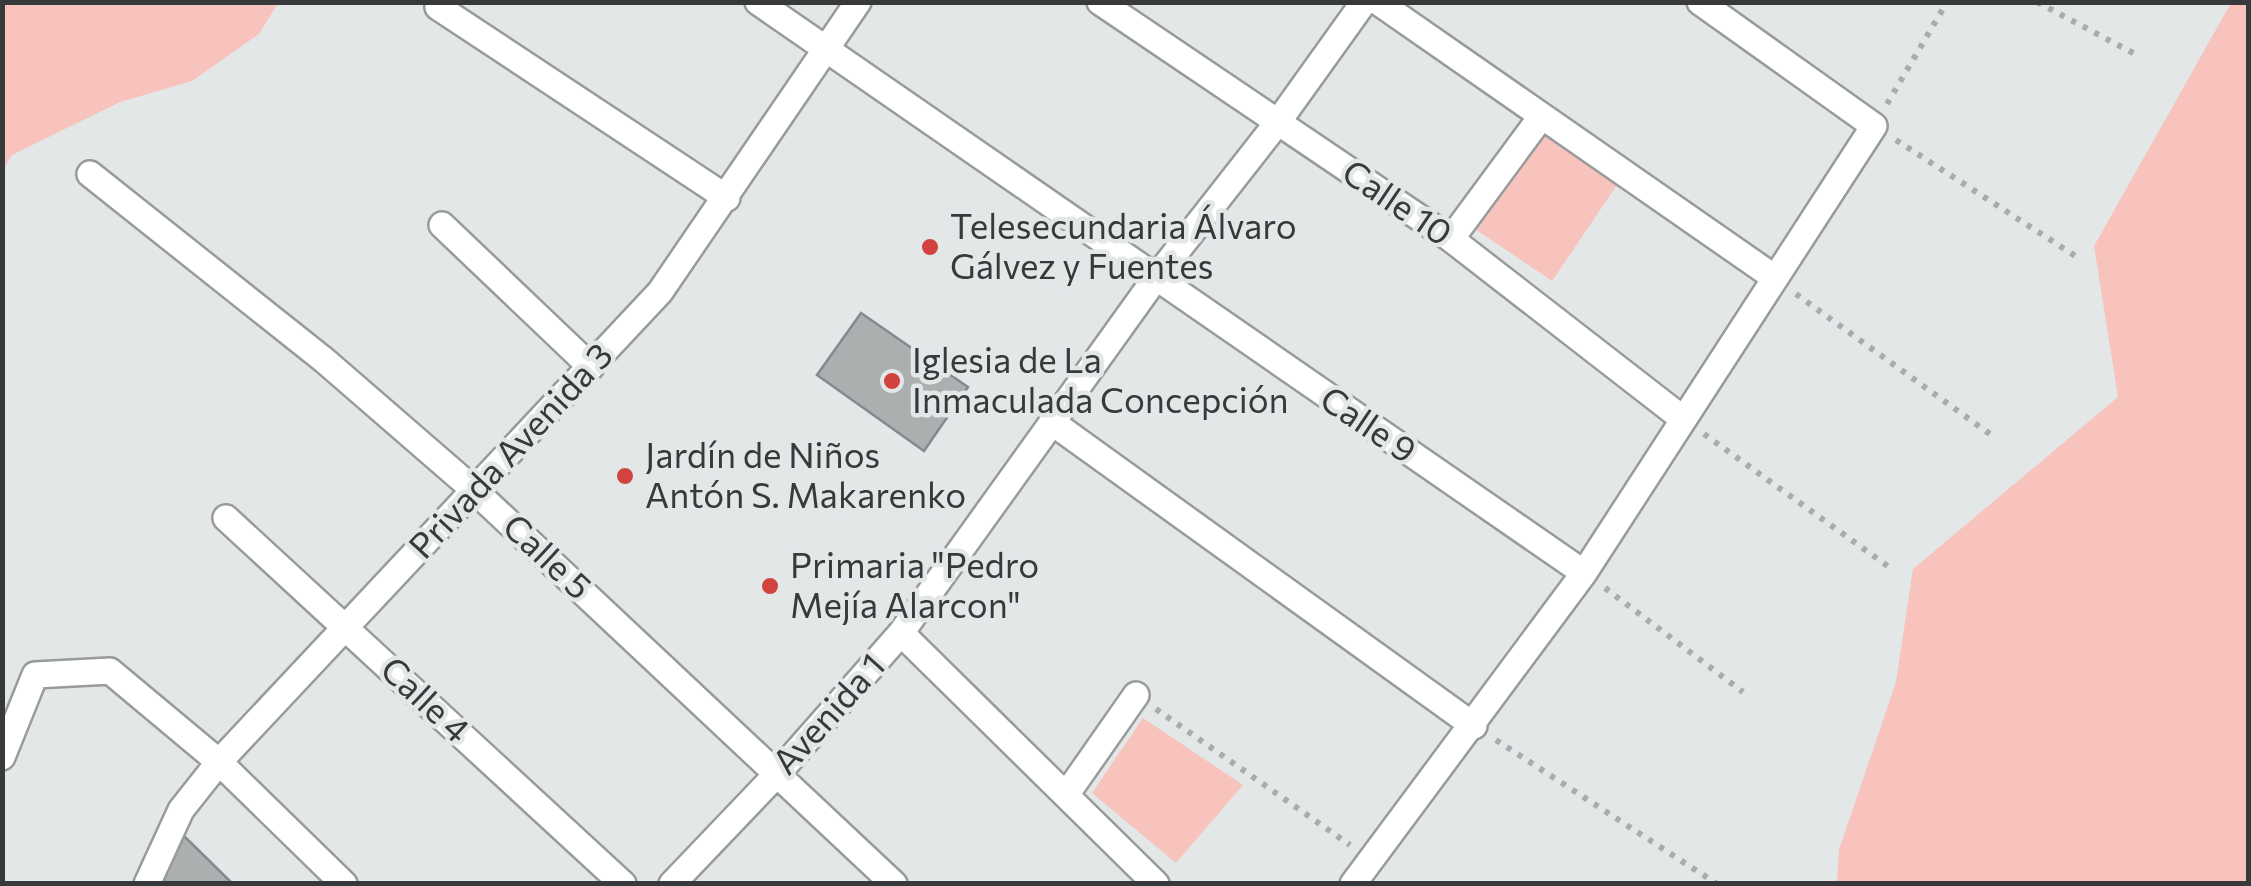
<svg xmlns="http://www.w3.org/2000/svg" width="2251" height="886" font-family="Commissioner,sans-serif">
	<rect width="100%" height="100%" fill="#e3e7e8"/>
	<!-- green -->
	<path fill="#f7c3bc" d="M3 2H278V3L259 34 192 81 120 102 12 155 3 170Z
		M2231 3H2248V883H1837L1839 850 1896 682 1913 569 2118 397 2094 246Z
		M1538 128 1619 182 1552 281 1472 227Z
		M1143 718 1243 785 1176 863 1092 793Z"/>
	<!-- building -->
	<path fill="#abafb0" stroke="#86898b" stroke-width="2.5" d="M861 313 968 387 924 451 817 375Z
		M183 835 233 884H161Z"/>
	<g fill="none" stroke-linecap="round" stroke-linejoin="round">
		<defs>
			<path id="minor" d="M758 2 1584 573
				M1100 2 1451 239 1683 419
				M1378 2 1775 278
				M438 7 727 198
				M90 174 324 360 474 490 894 884
				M442 225 591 367
				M1451 239 1541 117
				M1053 423 1474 726
				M226 518 623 884
				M901 633 1156 884
				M2 757 35 675 110 671 219 762 344 884
				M1066 795 1136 695
				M147 884 181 810 219 762 660 292 858 2
				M672 884 778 773 901 633 1155 279 1278 122 1364 2
				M1353 884 1584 573 1874 126 1700 2"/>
		</defs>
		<!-- minor casing -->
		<use href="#minor" stroke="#979b9c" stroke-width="30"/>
		<!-- path -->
		<path stroke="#a9acad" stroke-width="6" stroke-dasharray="5 8" stroke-linecap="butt" d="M2037 2 2135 54
			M1887 104 1947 2
			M1896 140 2080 259
			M1796 294 1994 437
			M1704 434 1889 567
			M1605 588 1743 692
			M1156 709 1350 845
			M1496 740 1717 884"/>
		<!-- minor -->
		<use href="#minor" stroke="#fff" stroke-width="25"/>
	</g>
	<!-- markers -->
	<g fill="#d2433f" stroke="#e3e7e8" stroke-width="4">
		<circle cx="930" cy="247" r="10"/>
		<circle cx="892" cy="381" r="10"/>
		<circle cx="625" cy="476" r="10"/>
		<circle cx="770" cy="586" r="10"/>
	</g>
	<g text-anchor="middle" stroke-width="9" stroke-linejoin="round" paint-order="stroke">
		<!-- street labels -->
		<g font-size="35" fill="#37393a" stroke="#e3e7e8">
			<text transform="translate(1397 203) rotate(34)" y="12">Calle 10</text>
			<text transform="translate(1368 425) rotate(34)" y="12">Calle 9</text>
			<text transform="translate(511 451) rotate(-47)" y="12">Privada Avenida 3</text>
			<text transform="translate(547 557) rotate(43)" y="12">Calle 5</text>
			<text transform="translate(425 700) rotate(43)" y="12">Calle 4</text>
			<text transform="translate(829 714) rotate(-48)" y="12">Avenida 1</text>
		</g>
		<!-- poi labels -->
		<g font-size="35" fill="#37393a" stroke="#e3e7e8" text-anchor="start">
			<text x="950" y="239">Telesecundaria Álvaro<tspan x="950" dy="40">Gálvez y Fuentes</tspan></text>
			<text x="912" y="373">Iglesia de La<tspan x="912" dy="40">Inmaculada Concepción</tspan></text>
			<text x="645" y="468">Jardín de Niños<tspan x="645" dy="40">Antón S. Makarenko</tspan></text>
			<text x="790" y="578">Primaria "Pedro<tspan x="790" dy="40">Mejía Alarcon"</tspan></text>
		</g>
	</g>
	<!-- border -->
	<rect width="2251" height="886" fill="none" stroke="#37393a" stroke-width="10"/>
</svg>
